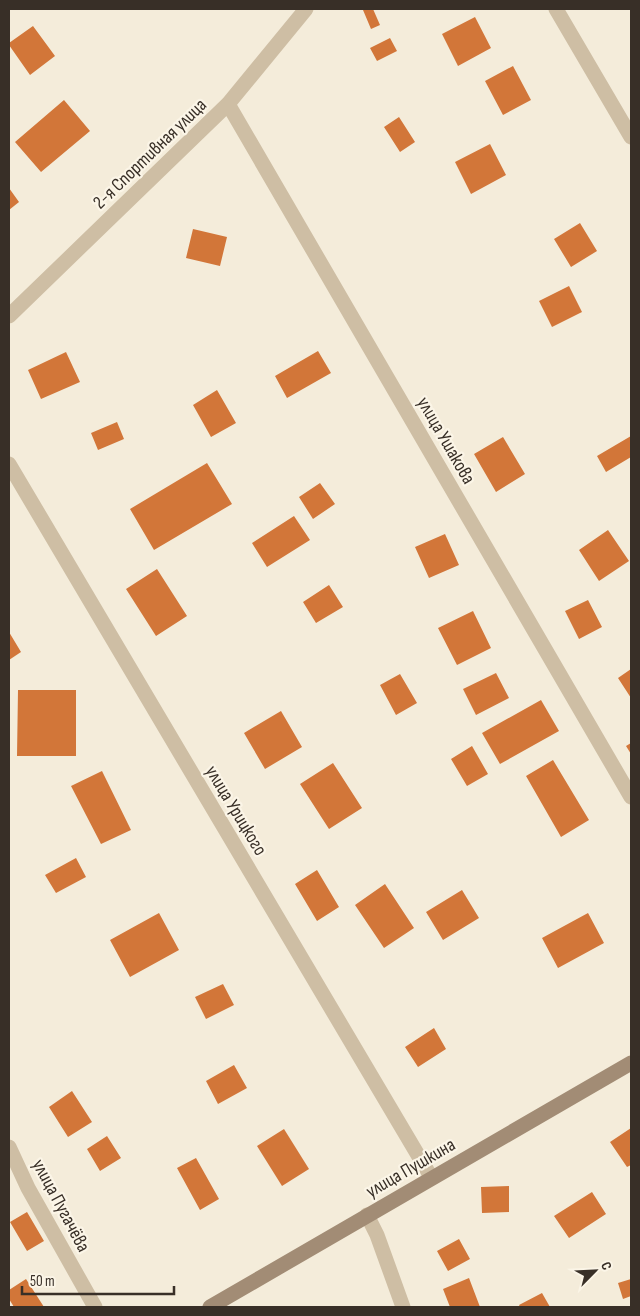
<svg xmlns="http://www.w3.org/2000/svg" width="640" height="1316" font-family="'Sofia Sans Condensed',sans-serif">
	<rect width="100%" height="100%" fill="#f4ecda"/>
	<!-- building -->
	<path fill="#d27639" d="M366 9H373L380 25 371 29 363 10Z
		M475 17 491 48 458 66 442 34Z
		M33 26 55 56 30 75 9 45V43Z
		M390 38 397 51 377 61 370 48Z
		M513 66 531 100 503 115 485 81Z
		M64 100 90 131 41 172 15 142Z
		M399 117 415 142 400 152 384 127Z
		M490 144 506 175 471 194 455 162Z
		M9 188 19 202 9 210Z
		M580 223 597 251 571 267 554 239Z
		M193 229 227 237 220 266 186 258Z
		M569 286 582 312 552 327 539 301Z
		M318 351 331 373 287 398 275 376Z
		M66 352 80 382 41 399 28 370Z
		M217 390 236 423 211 437 193 405Z
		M117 422 124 439 98 450 91 433Z
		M631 436V457L606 472 597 456Z
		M503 437 525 474 496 492 474 454Z
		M207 463 232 504 154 550 130 509Z
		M320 483 335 504 313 519 299 497Z
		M294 516 310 540 267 567 252 543Z
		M608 530 629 561 599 581 579 550Z
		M445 534 459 565 429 578 415 547Z
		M157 569 187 616 156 636 126 589Z
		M329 585 343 607 316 623 303 602Z
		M588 600 602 627 579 639 565 611Z
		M473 611 491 648 457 665 438 628Z
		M9 632 21 652 9 660Z
		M631 669V698L618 678Z
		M496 673 509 698 476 715 463 689Z
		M400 674 417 703 396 715 380 685Z
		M18 690H76V756H17Z
		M541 700 559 731 500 764 482 733Z
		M281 711 302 747 265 769 244 733Z
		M631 743V754L626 746Z
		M472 746 488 774 467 786 451 759Z
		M553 760 589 820 561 837 526 776Z
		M333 763 362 808 329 829 300 784Z
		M102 771 131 830 101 844 71 786Z
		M76 858 86 877 56 893 45 875Z
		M317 870 339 907 317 921 295 884Z
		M385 884 414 928 384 948 355 905Z
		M462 890 479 918 443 940 426 912Z
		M159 913 179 950 130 977 110 940Z
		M588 913 604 943 558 968 542 938Z
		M223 984 234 1005 206 1019 195 997Z
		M434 1028 446 1049 418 1067 405 1047Z
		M234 1065 247 1088 218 1104 206 1081Z
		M72 1091 92 1122 68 1137 49 1107Z
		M631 1128V1165L627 1167 610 1142Z
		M284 1129 309 1169 282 1186 257 1146Z
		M107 1136 121 1158 100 1171 87 1149Z
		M196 1158 219 1199 200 1210 177 1168Z
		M509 1186V1212L482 1213 481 1187Z
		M592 1192 606 1214 569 1238 554 1216Z
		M27 1212 44 1241 27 1251 10 1222Z
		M459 1239 470 1259 448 1271 437 1251Z
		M469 1278 480 1307H450L443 1289Z
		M26 1279 44 1307H14L9 1299V1290Z
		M631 1279V1296L623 1299 618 1283Z
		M542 1293 550 1307H520L519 1305Z"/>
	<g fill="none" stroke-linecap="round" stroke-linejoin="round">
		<!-- street -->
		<path stroke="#cebea4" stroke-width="15" d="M556 9 631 137
			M228 104 631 797
			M9 316 228 104 306 9
			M9 464 431 1177
			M9 1147 28 1188 95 1307
			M367 1215 377 1235 403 1307"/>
		<!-- secondary -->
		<path stroke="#a28c75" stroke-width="15" d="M210 1307 631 1063"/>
	</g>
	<g text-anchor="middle" stroke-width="4.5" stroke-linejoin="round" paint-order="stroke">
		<!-- street labels -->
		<g font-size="19" fill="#382f27" stroke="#fbf5e7">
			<text transform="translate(149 153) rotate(-44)" y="7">2-я Спортивная улица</text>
			<text transform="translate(447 440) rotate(60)" y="7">улица Ушакова</text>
			<text transform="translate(237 810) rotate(59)" y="7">улица Урицкого</text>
			<text transform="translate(410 1167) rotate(-30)" y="7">улица Пушкина</text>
			<text transform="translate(62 1205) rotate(62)" y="7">улица Пугачёва</text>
		</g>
	</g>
	<!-- border -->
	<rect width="640" height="1316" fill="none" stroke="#382f27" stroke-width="20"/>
	<!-- north arrow -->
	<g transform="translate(595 1271) rotate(66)" stroke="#fbf5e7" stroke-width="4" paint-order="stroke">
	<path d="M0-4L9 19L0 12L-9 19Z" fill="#382f27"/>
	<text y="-8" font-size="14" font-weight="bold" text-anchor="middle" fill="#382f27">С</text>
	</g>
	<!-- scale -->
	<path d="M22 1286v8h152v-8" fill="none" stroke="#382f27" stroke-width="2.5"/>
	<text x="30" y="1286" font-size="15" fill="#382f27" stroke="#fbf5e7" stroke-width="4" paint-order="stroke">50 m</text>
</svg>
